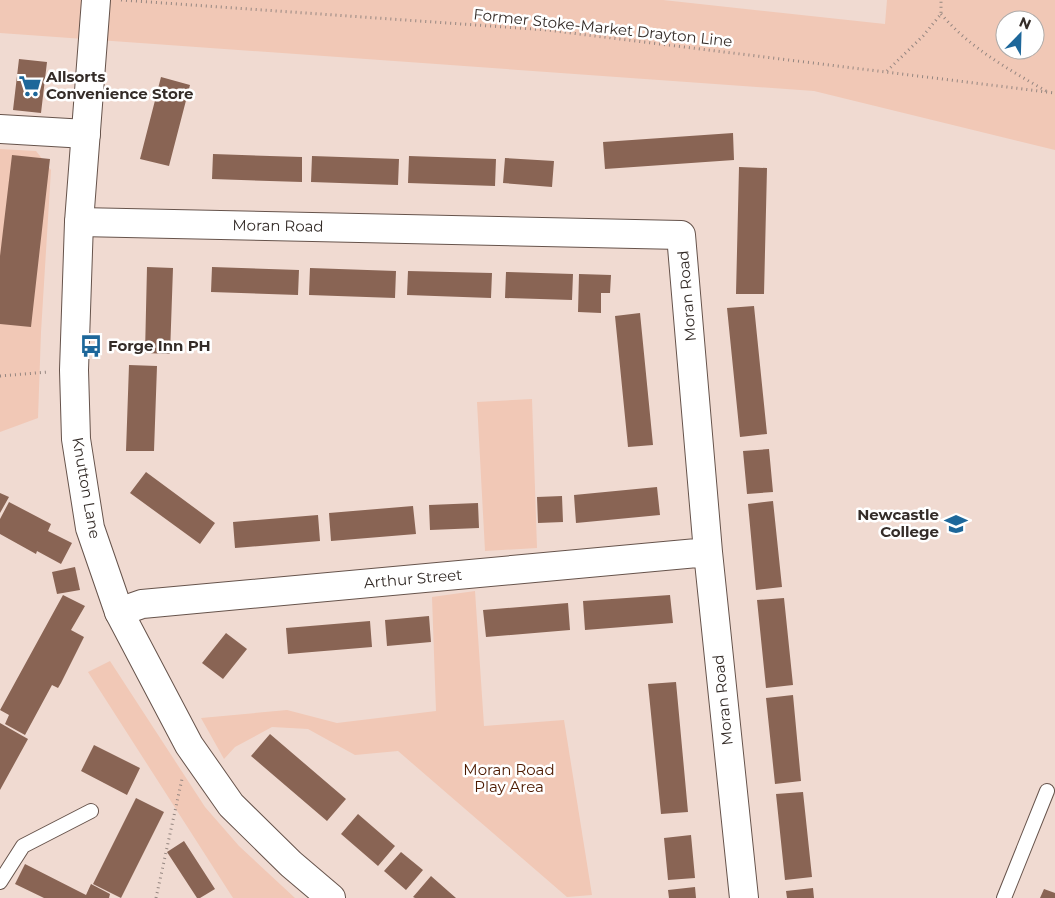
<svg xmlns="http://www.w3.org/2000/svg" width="1055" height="898" font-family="Montserrat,sans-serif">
	<rect width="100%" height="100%" fill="#f0dad1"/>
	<!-- green -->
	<path fill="#f1c8b6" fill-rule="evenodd" d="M0 0H663L885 24 887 0H1055V150L814 91 0 33ZM1005 20H1035V50H1005Z
		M0 149 36 151 51 170 41 332 38 418 0 432Z
		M532 399 537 548 485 551 477 402Z
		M475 591 484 726 564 720 592 895 567 897 398 751 355 755 308 729 272 727 235 747 224 759 201 718 287 710 337 723 436 711 432 597Z
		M110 661 205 807 239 846 295 898H233L88 672Z"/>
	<!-- building -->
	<path fill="#896454" d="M19 59 47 62 41 113 13 110Z
		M161 77 190 85 169 166 140 159Z
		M733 133 734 160 605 169 603 142Z
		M213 154 302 157V182L212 179Z
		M12 155 50 159 31 327 0 324V256Z
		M312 156 399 159 398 185 311 182Z
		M409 156 496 159 495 186 408 183Z
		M505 158 554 161 552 187 503 183Z
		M739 167 767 168 764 294H736Z
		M147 267 173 268 170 354 145 353Z
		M212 267 299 270 298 295 211 292Z
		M310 268 396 271 395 298 309 295Z
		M408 271 492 273 491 298 407 295Z
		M506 272 573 274 572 300 505 298Z
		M579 274 611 275 610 293H601V313L578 312Z
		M754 306 767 434 740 437 727 308Z
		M640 313 653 445 628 447 615 316Z
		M129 365 157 366 154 451H126Z
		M769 449 773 492 747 494 743 451Z
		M146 472 215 523 200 544 130 493Z
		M657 487 660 515 576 523 574 495Z
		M0 493 9 497 0 513Z
		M562 496 563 522 538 523 537 497Z
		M773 501 782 587 756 590 748 504Z
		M9 502 51 524 48 531 72 543 61 564 37 551 36 554 0 534V519Z
		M478 503 479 528 430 530 429 505Z
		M413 506 416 534 331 541 329 513Z
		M318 515 320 541 235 548 233 522Z
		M75 567 80 590 57 594 52 572Z
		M63 595 85 606 71 630 84 637 61 683 58 688 52 685 25 735 5 724 9 715 0 710Z
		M670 595 673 623 585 630 583 601Z
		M784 598 793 685 766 688 757 600Z
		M568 603 570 630 486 637 483 610Z
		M429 616 431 642 387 646 385 620Z
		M370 621 372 647 288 654 286 628Z
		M226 633 247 649 223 679 202 663Z
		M676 682 688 812 661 814 648 684Z
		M793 695 801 781 775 784 766 698Z
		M0 723 28 739 0 790Z
		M270 734 346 799 327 821 251 756Z
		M94 745 140 768 127 795 81 771Z
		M803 792 812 877 785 880 776 794Z
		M136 798 164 812 121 898 93 884Z
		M358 814 395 846 378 866 341 834Z
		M691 835 695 878 668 880 664 838Z
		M184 841 215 889 200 898H197L167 852Z
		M401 852 423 870 406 890 384 871Z
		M25 864 86 895 91 884 110 894 109 898H44L15 884Z
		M431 876 448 891 456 898H415L413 897Z
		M695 887 696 898H669L668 890Z
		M813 888 814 898H787L786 891Z
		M1044 889 1055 893V898H1040Z"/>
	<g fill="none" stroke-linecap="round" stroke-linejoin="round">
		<defs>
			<path id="service" d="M0 882 23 846 91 811
				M1004 898 1047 791"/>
			<path id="minor" d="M0 129 86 134
				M79 222 681 235 708 552 744 898
				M119 612 142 604 708 552"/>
			<path id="secondary" d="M96 0 79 222 74 370 76 439 90 528 119 612 189 745 231 805 291 864 331 898"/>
		</defs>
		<!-- service casing -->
		<use href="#service" stroke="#66534b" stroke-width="16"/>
		<!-- minor casing -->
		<use href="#minor" stroke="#66534b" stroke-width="30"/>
		<!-- secondary casing -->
		<use href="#secondary" stroke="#66534b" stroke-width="30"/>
		<!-- path -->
		<path stroke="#958680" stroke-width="3" stroke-dasharray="1 4" stroke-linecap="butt" d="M121 0 547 30 1055 93
			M941 14C970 48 1008 69 1046 91
			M887 71 923 36 941 14V0
			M0 376 48 372
			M156 898 182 779"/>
		<!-- service -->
		<use href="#service" stroke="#fff" stroke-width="14"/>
		<!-- minor -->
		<use href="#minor" stroke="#fff" stroke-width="28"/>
		<!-- secondary -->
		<use href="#secondary" stroke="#fff" stroke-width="28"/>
	</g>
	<!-- icons -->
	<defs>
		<symbol id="supermarket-bare" viewBox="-9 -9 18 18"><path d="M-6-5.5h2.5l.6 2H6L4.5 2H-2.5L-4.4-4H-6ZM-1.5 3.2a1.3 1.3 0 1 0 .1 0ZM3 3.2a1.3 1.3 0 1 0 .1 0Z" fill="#1d679a" stroke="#fff" stroke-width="2.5" paint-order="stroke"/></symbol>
		<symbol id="bus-bare" viewBox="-9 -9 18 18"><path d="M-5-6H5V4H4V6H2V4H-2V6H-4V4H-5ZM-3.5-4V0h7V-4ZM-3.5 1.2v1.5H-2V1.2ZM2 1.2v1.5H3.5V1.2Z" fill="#1d679a" stroke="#fff" stroke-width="2.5" paint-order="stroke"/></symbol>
		<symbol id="university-bare" viewBox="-9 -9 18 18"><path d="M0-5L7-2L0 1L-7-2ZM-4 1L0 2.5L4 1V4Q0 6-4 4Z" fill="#1d679a" stroke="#fff" stroke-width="2.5" paint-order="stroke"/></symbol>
	</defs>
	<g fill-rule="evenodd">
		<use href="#supermarket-bare" x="14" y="70" width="32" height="32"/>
		<use href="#bus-bare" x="75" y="330" width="32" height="32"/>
		<use href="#university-bare" x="940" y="508" width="32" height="32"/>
	</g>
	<g text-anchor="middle" stroke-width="5" stroke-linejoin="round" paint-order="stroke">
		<!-- street labels -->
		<g font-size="15" fill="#342c28" stroke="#fff">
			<text transform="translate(603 28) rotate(6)" y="5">Former Stoke-Market Drayton Line</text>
			<text transform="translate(278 226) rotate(1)" y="5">Moran Road</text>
			<text transform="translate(687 296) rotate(-95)" y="5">Moran Road</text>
			<text transform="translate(86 488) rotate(80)" y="5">Knutton Lane</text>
			<text transform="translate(413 579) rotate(-5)" y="5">Arthur Street</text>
			<text transform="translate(723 700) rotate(-96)" y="5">Moran Road</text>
		</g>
		<!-- poi labels -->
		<g font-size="15" font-weight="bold" fill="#342c28" stroke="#fff" text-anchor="start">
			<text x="46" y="82">Allsorts<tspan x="46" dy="17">Convenience Store</tspan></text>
			<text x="108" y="351">Forge Inn PH</text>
			<text x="939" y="520" text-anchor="end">Newcastle<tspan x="939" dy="17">College</tspan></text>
		</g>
		<!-- park labels -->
		<g font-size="15" fill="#4d1a00" stroke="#fff">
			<text x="509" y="775">Moran Road<tspan x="509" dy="17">Play Area</tspan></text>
		</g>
	</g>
	<!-- north arrow -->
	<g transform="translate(1020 35) rotate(23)"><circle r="24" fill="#ffffff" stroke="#aeaba9"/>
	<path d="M0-4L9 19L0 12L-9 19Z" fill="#1d679a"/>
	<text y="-8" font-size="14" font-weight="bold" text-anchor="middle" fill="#342c28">N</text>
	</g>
</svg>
